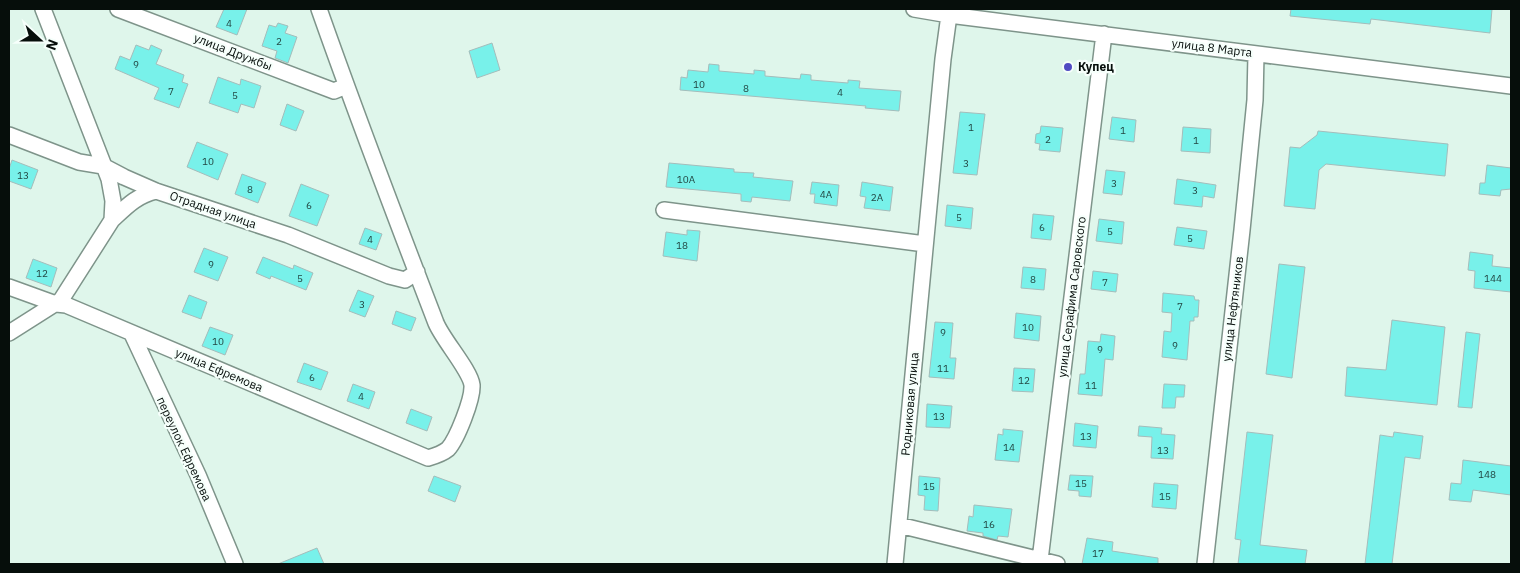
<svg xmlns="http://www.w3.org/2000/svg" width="1520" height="573" font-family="'IBM Plex Sans',sans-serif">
	<rect width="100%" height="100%" fill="#dff6eb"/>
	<!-- building -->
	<path fill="#78f1ea" stroke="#a4bdbb" d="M224 9H247L237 35 216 27Z
		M1291 9H1492L1490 33 1371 19 1370 24 1290 16Z
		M278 23 288 26 285 33 297 37 288 63 275 58 277 51 262 46 269 25 276 27Z
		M492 43 500 70 477 78 469 51Z
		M136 45 149 50 151 45 162 50 156 64 184 75 182 82 188 84 179 108 154 99 159 88 115 69 120 56 130 60Z
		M709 64 719 65V71L754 74V70L765 71V76L800 79 801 74 811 75V80L848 83V80L860 81 859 88 901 91 899 111 865 108 866 106 680 90 681 77 687 78 688 70 708 72Z
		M218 77 240 85 241 79 261 86 254 108 241 104 238 113 209 103Z
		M287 104 304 111 296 131 280 125Z
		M960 112 985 114 977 175 953 173Z
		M1112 117 1136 120 1134 142 1109 139Z
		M1041 126 1063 128 1060 152 1039 150 1040 144 1035 143 1036 134 1040 133Z
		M1183 127 1211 129 1210 153 1181 151Z
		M1318 131 1448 144 1445 176 1326 164 1319 170 1315 209 1284 206 1290 147 1300 148 1317 135Z
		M197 142 228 154 218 180 187 167Z
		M12 160 38 170 31 189 9 181V169Z
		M669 163 734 169V172L754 173 753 177 793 181 790 201 752 197 751 202 741 201V194L666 187Z
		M1487 165 1511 168V189L1501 190 1500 196 1479 194 1480 183H1485Z
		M1106 170 1125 172 1122 195 1103 193Z
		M242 174 266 183 258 203 235 194Z
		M1177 179 1216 185 1214 198 1203 196 1202 207 1174 204Z
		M812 182 839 185 837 206 814 203 815 194H810Z
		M862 182 893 187 890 211 864 208 866 197 860 196Z
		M301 184 329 195 317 226 289 216Z
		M947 205 973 208 971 229 945 226Z
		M1033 214 1054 216 1051 240 1031 238Z
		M1099 219 1124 222 1122 244 1096 241Z
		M1177 227 1207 231 1204 249 1174 245Z
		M365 228 382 234 376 250 359 244Z
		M687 230 700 231 697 261 663 256 666 232 687 235Z
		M204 248 228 257 218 281 194 272Z
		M1470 252 1493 255 1492 266 1511 268V292L1474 288 1475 271 1468 270Z
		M263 257 293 269 294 265 313 273 306 290 271 276 270 279 256 273Z
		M33 259 57 268 51 287 26 278Z
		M1279 264 1305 267 1292 378 1266 374Z
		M1023 267 1046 269 1044 290 1021 288Z
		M1093 271 1118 274 1116 292 1091 289Z
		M358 290 374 296 365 317 349 311Z
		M1163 293 1194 296 1195 300H1199L1198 317H1194V321H1190L1187 360 1162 357 1164 331 1171 332 1172 313 1162 312Z
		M189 295 207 302 201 319 182 312Z
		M396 311 416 318 411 331 392 324Z
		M1016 313 1041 316 1039 341 1014 338Z
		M1392 320 1445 327 1437 405 1345 396 1347 367 1386 370Z
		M935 322 953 323 950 358H956L954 379 929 377Z
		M210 327 233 335 225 355 202 346Z
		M1466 332 1480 334 1472 408 1458 407Z
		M1101 334 1115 336 1113 360 1105 359 1102 396 1078 394 1080 374H1085L1088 341 1100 342Z
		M304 363 328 372 321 390 297 382Z
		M1014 368 1035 369 1033 392 1012 391Z
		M353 384 375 392 369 409 347 401Z
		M1164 384 1185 385 1184 397H1176L1175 408H1162Z
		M927 404 952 406 950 428 926 427Z
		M411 409 432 417 427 431 406 423Z
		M1075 423 1098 426 1096 448 1073 446Z
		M1139 426 1162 428 1161 434 1175 435 1173 459 1151 458 1152 437 1138 436Z
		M1003 429 1023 431 1019 462 995 460 998 434 1003 435Z
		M1247 432 1273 435 1260 545 1307 550 1305 564H1238L1241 540 1235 539Z
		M1394 432 1423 436 1420 459 1405 457 1392 564H1365L1380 435 1393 437Z
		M1463 460 1511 466V495L1473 490 1471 502 1449 500 1451 483 1461 484Z
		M1070 475 1093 476 1091 497 1079 496V491L1068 490Z
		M434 476 461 486 455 502 428 491Z
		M919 476 940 478 938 511 924 510 925 496 918 495Z
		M1154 483 1178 485 1176 509 1152 507Z
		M974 505 1012 509 1008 537 998 536 997 540 983 536V533L967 531 969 516 973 517Z
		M1087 538 1113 542 1112 551 1158 558V564H1082Z
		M317 548 324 564H278Z"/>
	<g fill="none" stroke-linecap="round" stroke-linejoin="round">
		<defs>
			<path id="minor" d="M118 9 334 91 346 86
				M914 9 949 15 1511 86
				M9 135 79 162 103 166 124 177 156 191 288 235 389 276 405 280 417 272
				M664 210 925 244
				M112 220C127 206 136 196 156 191
				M9 287 56 304 66 305 428 458C435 456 442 454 448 449 457 439 473 399 472 385 470 370 443 340 436 323 396 219 356 114 319 9
				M9 333 61 300 112 220 113 201 109 179 43 9
				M132 334 198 475 235 564
				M899 525 1057 564
				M1040 560 1104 34
				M895 564 943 59 949 15
				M1205 564 1242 230 1255 100 1256 54"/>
		</defs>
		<!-- minor casing -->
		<use href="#minor" stroke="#7e948a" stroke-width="18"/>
		<!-- minor -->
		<use href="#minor" stroke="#fff" stroke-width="15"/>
	</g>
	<!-- markers -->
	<circle fill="#504bc2" stroke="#f6fffb" stroke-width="2" cx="1068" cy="67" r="5"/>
	<g text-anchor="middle" stroke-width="4.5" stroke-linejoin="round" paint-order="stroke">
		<!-- number labels -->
		<g font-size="10" fill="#224743">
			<text x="229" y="27">4</text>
			<text x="279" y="45">2</text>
			<text x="136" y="68">9</text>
			<text x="699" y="88">10</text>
			<text x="746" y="92">8</text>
			<text x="171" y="95">7</text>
			<text x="840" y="96">4</text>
			<text x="235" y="99">5</text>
			<text x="971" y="131">1</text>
			<text x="1123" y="134">1</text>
			<text x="1048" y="143">2</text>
			<text x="1196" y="144">1</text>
			<text x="208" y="165">10</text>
			<text x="966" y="167">3</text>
			<text x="23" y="179">13</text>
			<text x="686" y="183">10А</text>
			<text x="1114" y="187">3</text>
			<text x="250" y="193">8</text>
			<text x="1195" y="194">3</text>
			<text x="826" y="198">4А</text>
			<text x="877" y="201">2А</text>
			<text x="309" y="209">6</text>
			<text x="959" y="221">5</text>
			<text x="1042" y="231">6</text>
			<text x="1110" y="235">5</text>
			<text x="1190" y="242">5</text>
			<text x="370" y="243">4</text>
			<text x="682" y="249">18</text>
			<text x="211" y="268">9</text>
			<text x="42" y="277">12</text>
			<text x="300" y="282">5</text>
			<text x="1493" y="282">144</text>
			<text x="1033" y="283">8</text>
			<text x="1105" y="286">7</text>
			<text x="362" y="308">3</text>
			<text x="1180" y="310">7</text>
			<text x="1028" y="331">10</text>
			<text x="943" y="336">9</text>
			<text x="218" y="345">10</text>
			<text x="1175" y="349">9</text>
			<text x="1100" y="353">9</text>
			<text x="943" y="372">11</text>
			<text x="312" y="381">6</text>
			<text x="1024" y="384">12</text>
			<text x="1091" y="389">11</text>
			<text x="361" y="400">4</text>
			<text x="939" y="420">13</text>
			<text x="1086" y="440">13</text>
			<text x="1009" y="451">14</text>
			<text x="1163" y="454">13</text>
			<text x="1487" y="478">148</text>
			<text x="1081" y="487">15</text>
			<text x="929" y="490">15</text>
			<text x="1165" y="500">15</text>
			<text x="989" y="528">16</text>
			<text x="1098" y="557">17</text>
		</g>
		<!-- street labels -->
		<g font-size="12" fill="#060e0b" stroke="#f6fffb">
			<text transform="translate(1212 48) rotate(7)" y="4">улица 8 Марта</text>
			<text transform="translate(233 52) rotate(21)" y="4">улица Дружбы</text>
			<text transform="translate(213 210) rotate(19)" y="4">Отрадная улица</text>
			<text transform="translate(1072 297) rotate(-83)" y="4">улица Серафима Саровского</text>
			<text transform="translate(1233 309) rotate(-83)" y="4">улица Нефтяников</text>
			<text transform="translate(219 370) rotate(23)" y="4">улица Ефремова</text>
			<text transform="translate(910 404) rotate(-85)" y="4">Родниковая улица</text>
			<text transform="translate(184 449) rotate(65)" y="4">переулок Ефремова</text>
		</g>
		<!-- poi labels -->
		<g font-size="12" font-weight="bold" fill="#060e0b" stroke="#f6fffb" text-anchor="start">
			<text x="1078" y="71">Купец</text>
		</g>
	</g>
	<!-- border -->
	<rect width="1520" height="573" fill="none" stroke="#060e0b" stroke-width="20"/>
	<!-- north arrow -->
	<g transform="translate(40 40) rotate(111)" stroke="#f6fffb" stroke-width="4" paint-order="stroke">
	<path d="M0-4L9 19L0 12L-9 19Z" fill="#060e0b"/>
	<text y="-8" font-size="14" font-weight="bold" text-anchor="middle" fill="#060e0b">N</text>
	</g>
</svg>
